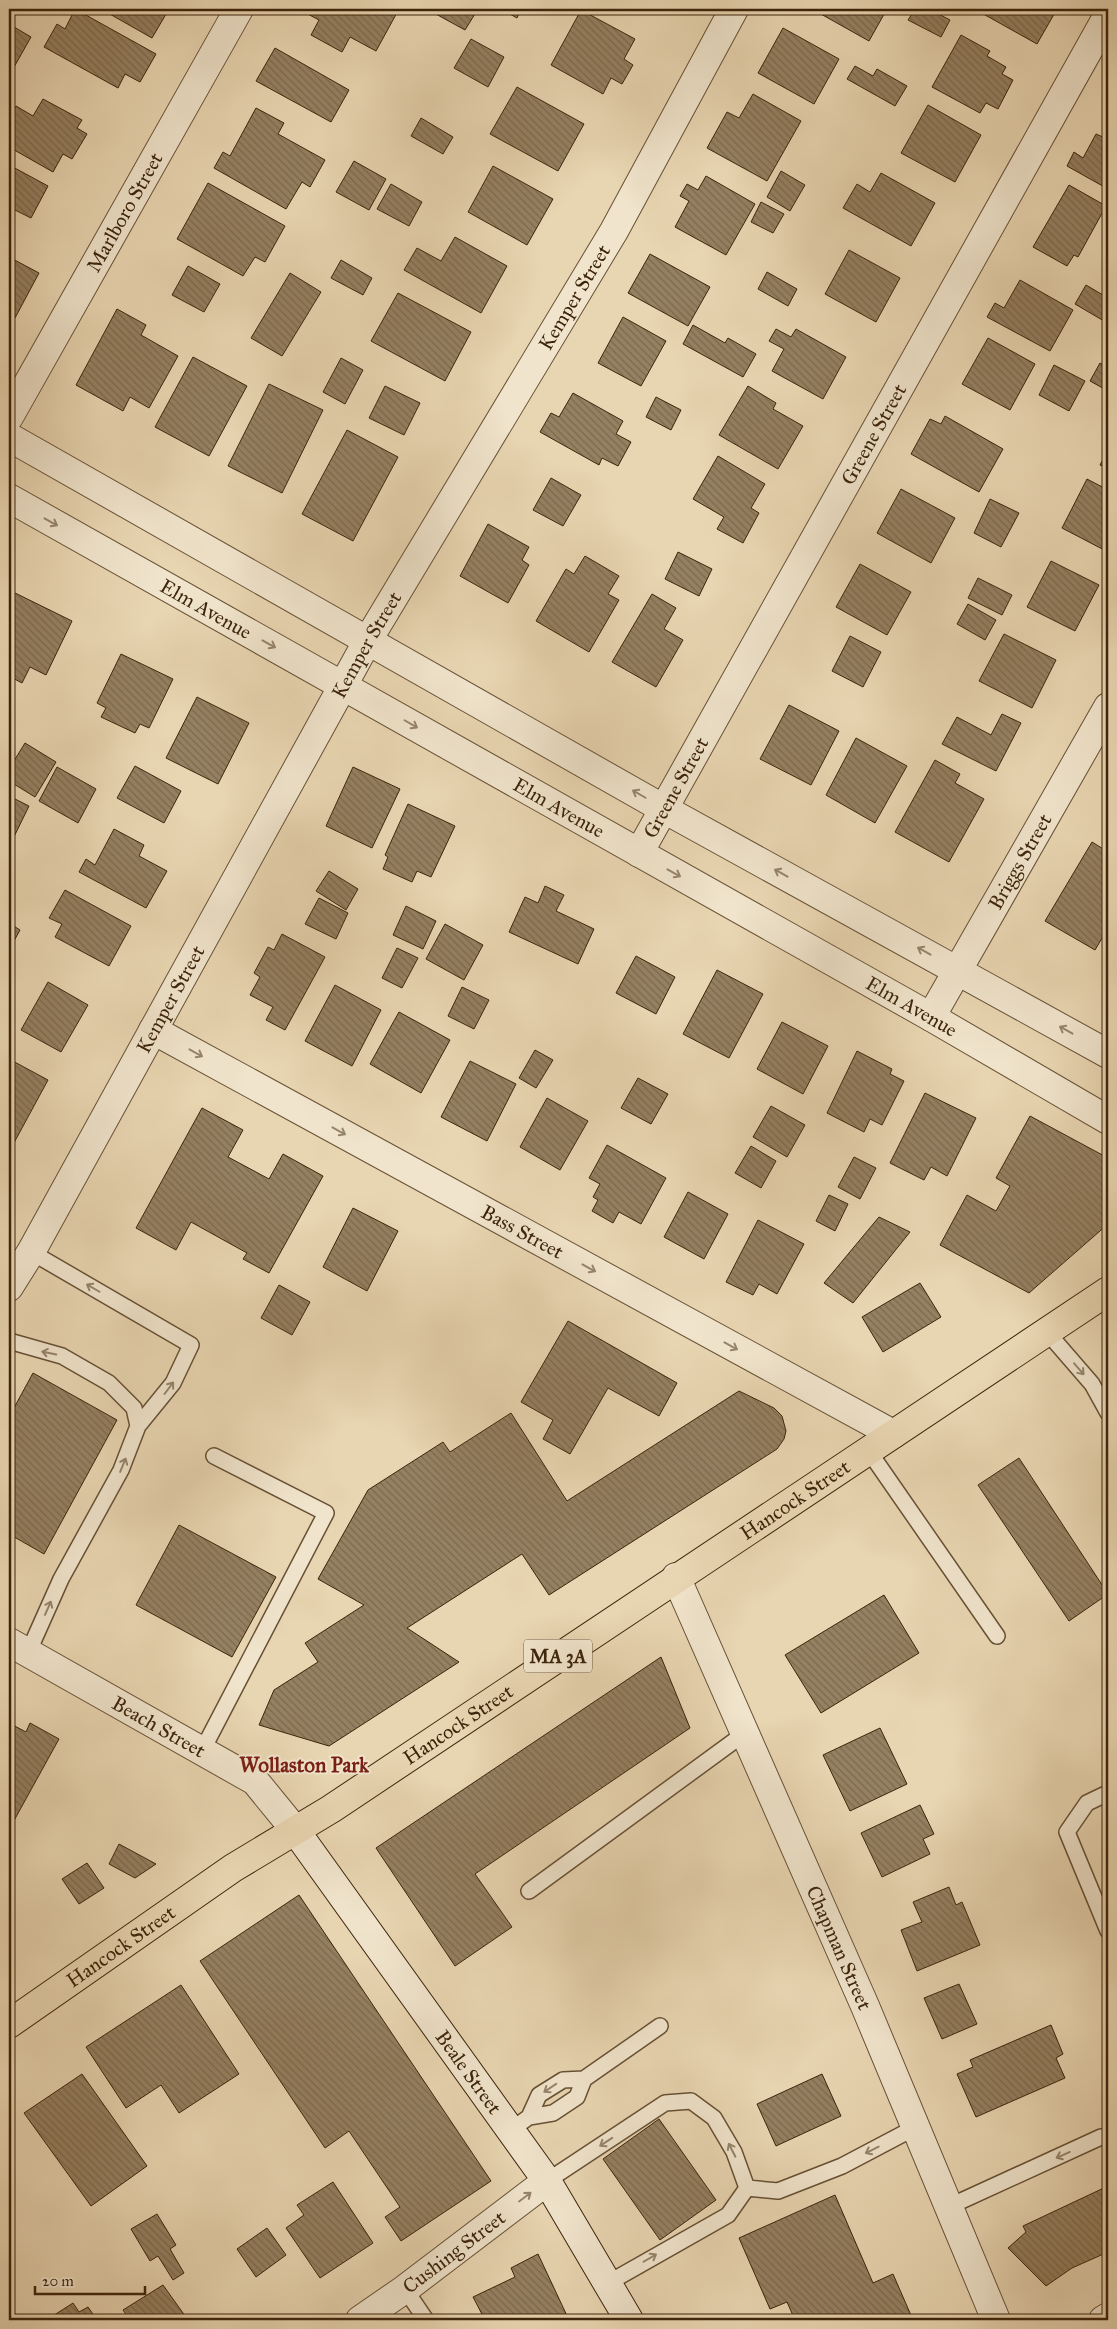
<svg xmlns="http://www.w3.org/2000/svg" width="1117" height="2329" font-family="'IM FELL Great Primer',serif">
	<defs>
		<pattern id="building-back-hatch" width="6" height="6" patternUnits="userSpaceOnUse" patternTransform="scale(1.25)"><rect width="6" height="6" fill="#958061"/><path d="M-1 5l2 2M0 0l6 6M5-1l2 2" fill="none" stroke="#7b694e"/></pattern>
	</defs>
	<rect width="100%" height="100%" fill="#e8d5b1"/>
	<filter id="stains"><feTurbulence type="fractalNoise" baseFrequency=".004" numOctaves="4"/><feColorMatrix values="0 0 0 0 .2 0 0 0 0 .09 0 0 0 0 .02 0 0 0 .5 -.17"/></filter>
	<radialGradient id="worn" r=".72"><stop offset=".6" stop-color="#630" stop-opacity="0"/><stop offset="1" stop-color="#630" stop-opacity=".3"/></radialGradient>
	<!-- building -->
	<path fill="url(#building-back-hatch)" stroke="#3c240b" d="M75 9 156 54 140 82 125 74 118 88 44 47 57 24 65 29Z
		M101 9H169L152 38Z
		M303 9H399L376 51 350 37 342 52 311 35 319 20 302 11Z
		M436 9H478L465 30 434 13Z
		M501 9H521L517 18Z
		M812 9H887L869 41Z
		M915 9H929L950 20 941 37 908 20Z
		M979 9H1057L1037 44 978 11Z
		M581 10 635 39 624 59 633 65 622 84 611 78 603 94 551 65Z
		M9 24 31 37 9 76Z
		M783 28 839 59 814 104 758 73Z
		M961 35 990 51 987 56 1006 67 1002 74 1013 80 998 109 986 103 980 113 932 87Z
		M471 39 504 57 488 87 454 68Z
		M275 48 349 90 331 122 256 81Z
		M855 66 873 76 877 69 907 86 895 106 847 79Z
		M517 87 584 124 558 171 490 134Z
		M753 94 801 121 767 181 707 148 727 112 739 118Z
		M43 99 82 120 77 128 87 134 72 159 63 154 53 172 9 147V119L16 106 33 116Z
		M928 105 981 135 955 182 901 153Z
		M256 108 284 123 278 134 325 160 310 187 302 182 286 209 214 168 223 152 230 156Z
		M421 118 453 137 443 154 411 136Z
		M1108 132V189L1067 166 1074 152 1083 158 1096 134 1105 138Z
		M354 161 386 179 369 210 336 192Z
		M11 166 48 186 31 218 9 207Z
		M493 166 553 199 527 245 468 212Z
		M781 171 805 185 790 211 767 197Z
		M881 173 935 203 911 246 843 208 857 184 870 192Z
		M706 176 755 204 726 255 675 227 689 201 680 196 687 184 698 190Z
		M208 183 285 226 265 262 255 257 243 276 177 239Z
		M391 184 422 202 409 226 377 209Z
		M1069 185 1106 206 1078 257 1074 255 1067 266 1033 247Z
		M761 202 784 214 773 233 751 222Z
		M455 237 507 266 481 313 404 270 417 248 441 261Z
		M849 250 900 278 876 322 825 294Z
		M650 254 710 287 688 326 628 293Z
		M9 257 39 273 15 318 9 315Z
		M341 260 372 278 363 295 331 278Z
		M188 266 220 284 204 312 172 295Z
		M767 272 797 289 788 306 758 289Z
		M290 273 321 292 282 356 251 338Z
		M1020 280 1073 310 1050 351 987 317 995 303 1004 308Z
		M1086 285 1108 298V314L1104 321 1075 304Z
		M398 293 471 332 445 381 371 341Z
		M117 309 146 325 141 335 178 356 149 408 130 397 123 411 76 385Z
		M623 317 666 341 641 386 598 363Z
		M693 325 725 343 728 338 756 354 743 377 683 344Z
		M776 329 791 337 796 329 846 357 823 399 772 371 784 349 769 341Z
		M988 338 1035 364 1010 410 962 384Z
		M193 357 247 386 209 456 155 427Z
		M341 358 363 370 345 404 323 392Z
		M1100 363 1108 368V391L1090 381Z
		M1054 365 1085 381 1069 411 1039 395Z
		M269 384 323 410 282 493 228 466Z
		M385 386 420 403 404 435 369 418Z
		M748 386 776 403 773 409 803 426 778 469 719 435Z
		M573 393 623 421 616 434 631 442 618 466 602 458 599 465 540 432 551 413 559 417Z
		M656 397 681 410 671 430 646 417Z
		M945 416 1003 449 979 492 911 454 930 419 941 424Z
		M347 430 398 457 353 541 302 514Z
		M1108 450V469L1100 465Z
		M718 456 765 484 751 508 759 513 743 543 717 529 724 517 693 499Z
		M551 478 581 495 563 526 533 510Z
		M1087 479 1108 490V552L1062 528Z
		M901 489 955 518 931 563 877 533Z
		M990 499 1019 513 1001 547 974 533Z
		M488 524 529 547 522 560 529 565 508 603 460 576Z
		M678 552 712 569 699 596 665 579Z
		M585 556 619 576 608 594 619 600 589 652 536 621 566 569 574 574Z
		M1051 561 1099 585 1075 631 1027 607Z
		M860 564 911 592 887 635 836 607Z
		M978 578 1012 595 1002 615 968 598Z
		M9 590 72 621 46 675 30 667 22 683 9 676Z
		M652 594 676 608 664 629 683 640 656 687 612 662Z
		M968 604 996 620 985 640 957 624Z
		M1004 634 1056 660 1032 708 979 681Z
		M850 636 881 652 863 687 832 671Z
		M121 654 173 679 149 728 140 724 135 733 101 717 106 708 97 703Z
		M197 697 249 723 218 784 166 758Z
		M789 705 839 731 811 785 760 759Z
		M1002 714 1021 723 996 771 942 744 957 717 991 735Z
		M856 738 907 766 875 823 826 795Z
		M25 743 56 762 35 797 9 781V769Z
		M935 760 960 774 955 783 984 799 949 862 895 832Z
		M135 766 181 791 164 823 117 798Z
		M57 767 96 789 78 823 39 801Z
		M353 767 400 789 372 848 326 826Z
		M9 796 29 806 9 847Z
		M408 804 455 826 431 877 417 871 412 882 383 869 388 857 385 855Z
		M114 829 144 845 139 856 167 871 146 908 79 872 86 859 95 865Z
		M1092 842 1108 852V928L1095 950 1045 921Z
		M329 871 358 889 346 910 316 891Z
		M545 886 564 895 556 911 594 929 578 964 509 932 525 897 538 903Z
		M65 890 131 926 109 966 55 937 62 924 49 918Z
		M319 898 348 913 336 939 305 924Z
		M406 906 436 921 423 949 393 935Z
		M9 923 20 930 9 950Z
		M445 924 483 945 464 980 426 959Z
		M282 934 325 957 285 1030 266 1020 273 1007 250 995 260 977 254 973 268 947 274 950Z
		M397 948 418 958 402 988 382 978Z
		M636 956 675 977 656 1014 616 993Z
		M717 970 763 994 729 1058 683 1034Z
		M48 982 88 1005 61 1052 21 1030Z
		M335 985 381 1010 352 1066 305 1041Z
		M462 987 489 1000 474 1029 448 1016Z
		M399 1012 450 1040 421 1093 370 1064Z
		M782 1022 828 1046 803 1094 757 1069Z
		M535 1050 553 1060 536 1088 519 1078Z
		M857 1051 892 1069 890 1074 904 1081 882 1125 870 1119 864 1132 827 1113Z
		M9 1059 48 1080 9 1152Z
		M470 1061 516 1084 487 1141 441 1117Z
		M638 1078 668 1094 651 1124 621 1108Z
		M925 1093 976 1118 947 1176 931 1167 924 1180 890 1163Z
		M547 1098 588 1121 560 1170 520 1147Z
		M771 1106 805 1125 787 1157 753 1137Z
		M202 1108 243 1130 228 1157 269 1179 283 1154 323 1176 269 1273 243 1259 247 1253 191 1222 176 1250 136 1228Z
		M1030 1116 1108 1158V1224L1029 1293 940 1245 967 1195 996 1211 1010 1186 996 1178Z
		M607 1145 666 1178 641 1224 619 1212 613 1223 592 1211 598 1200 593 1197 600 1184 589 1178Z
		M751 1146 776 1161 761 1188 735 1173Z
		M854 1157 876 1168 860 1199 838 1187Z
		M688 1192 728 1214 704 1259 664 1237Z
		M829 1195 848 1204 835 1231 816 1221Z
		M353 1208 398 1231 367 1291 323 1267Z
		M879 1217 910 1232 853 1303 824 1283Z
		M758 1220 804 1244 777 1294 759 1284 753 1295 726 1282Z
		M920 1283 941 1317 883 1352 862 1317Z
		M279 1285 310 1302 292 1335 261 1318Z
		M568 1321 677 1383 659 1416 608 1388 570 1454 543 1439 553 1420 521 1402Z
		M33 1373 117 1420 44 1554 9 1534V1417Z
		M739 1391 774 1408 782 1416 786 1431 784 1439 777 1449 549 1595 522 1554 407 1628 459 1662 329 1746 259 1725 274 1690 318 1662 305 1643 364 1605 318 1579 368 1490 443 1442 450 1452 511 1413 567 1501Z
		M1019 1458 1108 1594 1069 1621 978 1485Z
		M179 1525 276 1577 232 1657 136 1605Z
		M884 1595 919 1653 821 1713 785 1655Z
		M661 1657 690 1728 475 1874 512 1927 455 1966 376 1848Z
		M9 1723 26 1732 30 1723 59 1739 11 1826 9 1825Z
		M880 1728 907 1784 850 1811 823 1755Z
		M920 1805 934 1834 923 1839 930 1854 882 1877 861 1833Z
		M119 1844 156 1864 135 1878 109 1864Z
		M87 1863 104 1888 79 1904 62 1879Z
		M949 1887 956 1905 962 1902 980 1945 917 1971 901 1930 922 1922 913 1902Z
		M299 1895 491 2181 401 2241 385 2217 400 2207 349 2131 325 2148 200 1961Z
		M959 1984 977 2024 942 2039 924 1998Z
		M181 1985 239 2074 179 2113 161 2085 126 2108 86 2047Z
		M1051 2025 1063 2054 1056 2058 1065 2078 976 2117 957 2074 973 2067 970 2060Z
		M82 2074 147 2166 91 2206 24 2113Z
		M822 2074 841 2116 776 2146 757 2104Z
		M659 2119 716 2200 660 2240 603 2159Z
		M333 2182 373 2243 320 2278 286 2228 304 2215 297 2205Z
		M1108 2186V2252L1072 2268 1046 2286 1008 2248 1026 2232 1023 2226Z
		M835 2195 873 2283 893 2274 913 2320H795L787 2302 770 2309 739 2238Z
		M157 2214 176 2245 170 2249 184 2273 173 2280 158 2256 150 2261 131 2229Z
		M267 2228 286 2255 256 2277 237 2249Z
		M538 2254 569 2320H485L473 2297 515 2277 511 2268Z
		M163 2285 188 2320H130L123 2310Z
		M73 2303 79 2312 88 2307 97 2320H49L48 2319Z
		M9 2305 19 2320H9Z"/>
	<g fill="none" stroke-linecap="round" stroke-linejoin="round">
		<defs>
			<path id="service" d="M31 1252 191 1345 173 1383 138 1426
				M1047 1332 1092 1384 1108 1413
				M9 1341 62 1356 109 1383 134 1408 138 1426 121 1470 61 1579 28 1653
				M868 1450 997 1636
				M202 1751 326 1513 214 1456
				M1108 1793 1087 1803 1067 1832 1108 1931
				M529 1891 745 1733
				M529 2117 539 2095 563 2080 584 2079 660 2026
				M522 2122 529 2117 553 2113 577 2097 584 2079
				M547 2181 665 2103 691 2101 714 2118 734 2152 747 2188 728 2215 608 2283
				M747 2188 778 2191 842 2166 916 2127
				M948 2207 1101 2137 1108 2139
				M405 2289 426 2320"/>
			<g id="minor">
				<path id="s1" d="M9 417 239 9"/>
				<path id="s2" d="M639 853 1108 15"/>
				<path id="s3" d="M931 1017 1108 707"/>
				<path id="s4" d="M153 1030 893 1434"/>
				<path id="s5" d="M9 1287 31 1252 368 640 614 231 734 9"/>
				<path id="s6" d="M676 1577 865 2006 996 2320"/>
				<path id="s7" d="M360 2320 405 2289 547 2181"/>
				<path d="M1103 2320 1108 2317"/>
			</g>
			<g id="tertiary">
				<path d="M9 437 664 809 1108 1054"/>
				<path id="s8" d="M9 498 931 1017 1108 1120"/>
				<path id="s9" d="M9 1642 255 1781 295 1830"/>
			</g>
			<g id="secondary">
				<path id="s10" d="M295 1830 547 2181 629 2320"/>
			</g>
			<g id="primary">
				<path id="s11" d="M9 2024 233 1868 331 1809 1108 1291"/>
			</g>
		</defs>
		<!-- service casing -->
		<use href="#service" stroke="#675034" stroke-width="18"/>
		<!-- minor casing -->
		<use href="#minor" stroke="#675034" stroke-width="30"/>
		<!-- tertiary casing -->
		<use href="#tertiary" stroke="#675034" stroke-width="30"/>
		<!-- secondary casing -->
		<use href="#secondary" stroke="#3c240b" stroke-width="30"/>
		<!-- primary casing -->
		<use href="#primary" stroke="#3c240b" stroke-width="30"/>
		<!-- service -->
		<use href="#service" stroke="#f0e4cc" stroke-width="15"/>
		<!-- minor -->
		<use href="#minor" stroke="#f0e4cc" stroke-width="28"/>
		<!-- tertiary -->
		<use href="#tertiary" stroke="#f0e4cc" stroke-width="28"/>
		<!-- secondary -->
		<use href="#secondary" stroke="#f0e4cc" stroke-width="28"/>
		<!-- primary -->
		<use href="#primary" stroke="#e8d5b1" stroke-width="28"/>
	</g>
	<!-- one-way arrows -->
	<defs><path id="oneway-shaft" d="M-6 0H5M1.5-3L5.5 0L1.5 3" fill="none" stroke-width="1.6" stroke-linecap="round" stroke-linejoin="round" transform="scale(1.25)"/></defs>
	<g stroke="#96846c">
		<use href="#oneway-shaft" transform="translate(51 522) rotate(29)"/>
		<use href="#oneway-shaft" transform="translate(269 644) rotate(29)"/>
		<use href="#oneway-shaft" transform="translate(411 724) rotate(30)"/>
		<use href="#oneway-shaft" transform="translate(639 794) rotate(-150)"/>
		<use href="#oneway-shaft" transform="translate(674 873) rotate(29)"/>
		<use href="#oneway-shaft" transform="translate(781 873) rotate(-151)"/>
		<use href="#oneway-shaft" transform="translate(924 951) rotate(-151)"/>
		<use href="#oneway-shaft" transform="translate(1066 1030) rotate(-151)"/>
		<use href="#oneway-shaft" transform="translate(196 1053) rotate(29)"/>
		<use href="#oneway-shaft" transform="translate(339 1131) rotate(29)"/>
		<use href="#oneway-shaft" transform="translate(589 1268) rotate(29)"/>
		<use href="#oneway-shaft" transform="translate(93 1288) rotate(-150)"/>
		<use href="#oneway-shaft" transform="translate(731 1346) rotate(29)"/>
		<use href="#oneway-shaft" transform="translate(49 1353) rotate(-168)"/>
		<use href="#oneway-shaft" transform="translate(1079 1369) rotate(49)"/>
		<use href="#oneway-shaft" transform="translate(169 1388) rotate(-53)"/>
		<use href="#oneway-shaft" transform="translate(123 1465) rotate(-68)"/>
		<use href="#oneway-shaft" transform="translate(48 1608) rotate(-66)"/>
		<use href="#oneway-shaft" transform="translate(550 2088) rotate(146)"/>
		<use href="#oneway-shaft" transform="translate(606 2142) rotate(147)"/>
		<use href="#oneway-shaft" transform="translate(732 2150) rotate(-117)"/>
		<use href="#oneway-shaft" transform="translate(872 2150) rotate(153)"/>
		<use href="#oneway-shaft" transform="translate(1063 2155) rotate(156)"/>
		<use href="#oneway-shaft" transform="translate(525 2197) rotate(-37)"/>
		<use href="#oneway-shaft" transform="translate(650 2258) rotate(-30)"/>
	</g>
	<g text-anchor="middle" stroke-width="4" stroke-linejoin="round" paint-order="stroke">
		<!-- shield labels -->
		<rect fill="#f0e4cc" stroke="#725e45" stroke-width="1" x="524" y="1639.5" width="68" height="33" rx="4"/>
		<g font-size="19" font-weight="bold" fill="#3c240b">
			<text x="558" y="1663">MA 3A</text>
		</g>
		<!-- street labels -->
		<g font-size="20" fill="#3c240b" stroke="#f0e4cc">
			<text dy="7" stroke="none"><textPath href="#s1" startOffset="235">Marlboro Street</textPath></text>
			<text dy="7" stroke="none"><textPath href="#s5" startOffset="1140">Kemper Street</textPath></text>
			<text dy="7" stroke="none"><textPath href="#s2" startOffset="480">Greene Street</textPath></text>
			<text dy="7" stroke="none"><textPath href="#s8" startOffset="226">Elm Avenue</textPath></text>
			<text dy="7" stroke="none"><textPath href="#s5" startOffset="735">Kemper Street</textPath></text>
			<text dy="7" stroke="none"><textPath href="#s2" startOffset="75">Greene Street</textPath></text>
			<text dy="7" stroke="none"><textPath href="#s8" startOffset="631">Elm Avenue</textPath></text>
			<text dy="7" stroke="none"><textPath href="#s3" startOffset="179">Briggs Street</textPath></text>
			<text dy="7" stroke="none"><textPath href="#s5" startOffset="330">Kemper Street</textPath></text>
			<text dy="7" stroke="none"><textPath href="#s8" startOffset="1036">Elm Avenue</textPath></text>
			<text dy="7" stroke="none"><textPath href="#s4" startOffset="421">Bass Street</textPath></text>
			<text dy="7" stroke="none"><textPath href="#s11" startOffset="945">Hancock Street</textPath></text>
			<text dy="7" stroke="none"><textPath href="#s11" startOffset="540">Hancock Street</textPath></text>
			<text dy="7" stroke="none"><textPath href="#s9" startOffset="172">Beach Street</textPath></text>
			<text dy="7" stroke="none"><textPath href="#s11" startOffset="136">Hancock Street</textPath></text>
			<text dy="7" stroke="none"><textPath href="#s6" startOffset="405">Chapman Street</textPath></text>
			<text dy="7" stroke="none"><textPath href="#s10" startOffset="298">Beale Street</textPath></text>
			<text dy="7" stroke="none"><textPath href="#s7" startOffset="116">Cushing Street</textPath></text>
		</g>
		<!-- neighbourhood labels -->
		<g font-size="21" font-weight="bold" fill="#7a1f14" stroke="#f0e4cc">
			<text x="304" y="1772">Wollaston Park</text>
		</g>
	</g>
	<!-- margin -->
	<rect width="1117" height="2329" fill="none" stroke="#e8d5b1" stroke-width="30"/>
	<rect x="10" y="10" width="1097" height="2309" fill="none" stroke="#3c240b" stroke-width="2.5"/>
	<rect x="15" y="15" width="1087" height="2299" fill="none" stroke="#3c240b"/>
	<!-- scale -->
	<path d="M35 2286v8h110v-8" fill="none" stroke="#3c240b" stroke-width="2.5"/>
	<text x="42" y="2286" font-size="15" fill="#3c240b" stroke="#f0e4cc" stroke-width="4" paint-order="stroke">20 m</text>
	<rect width="100%" height="100%" filter="url(#stains)"/>
	<rect width="100%" height="100%" fill="url(#worn)"/>
</svg>
